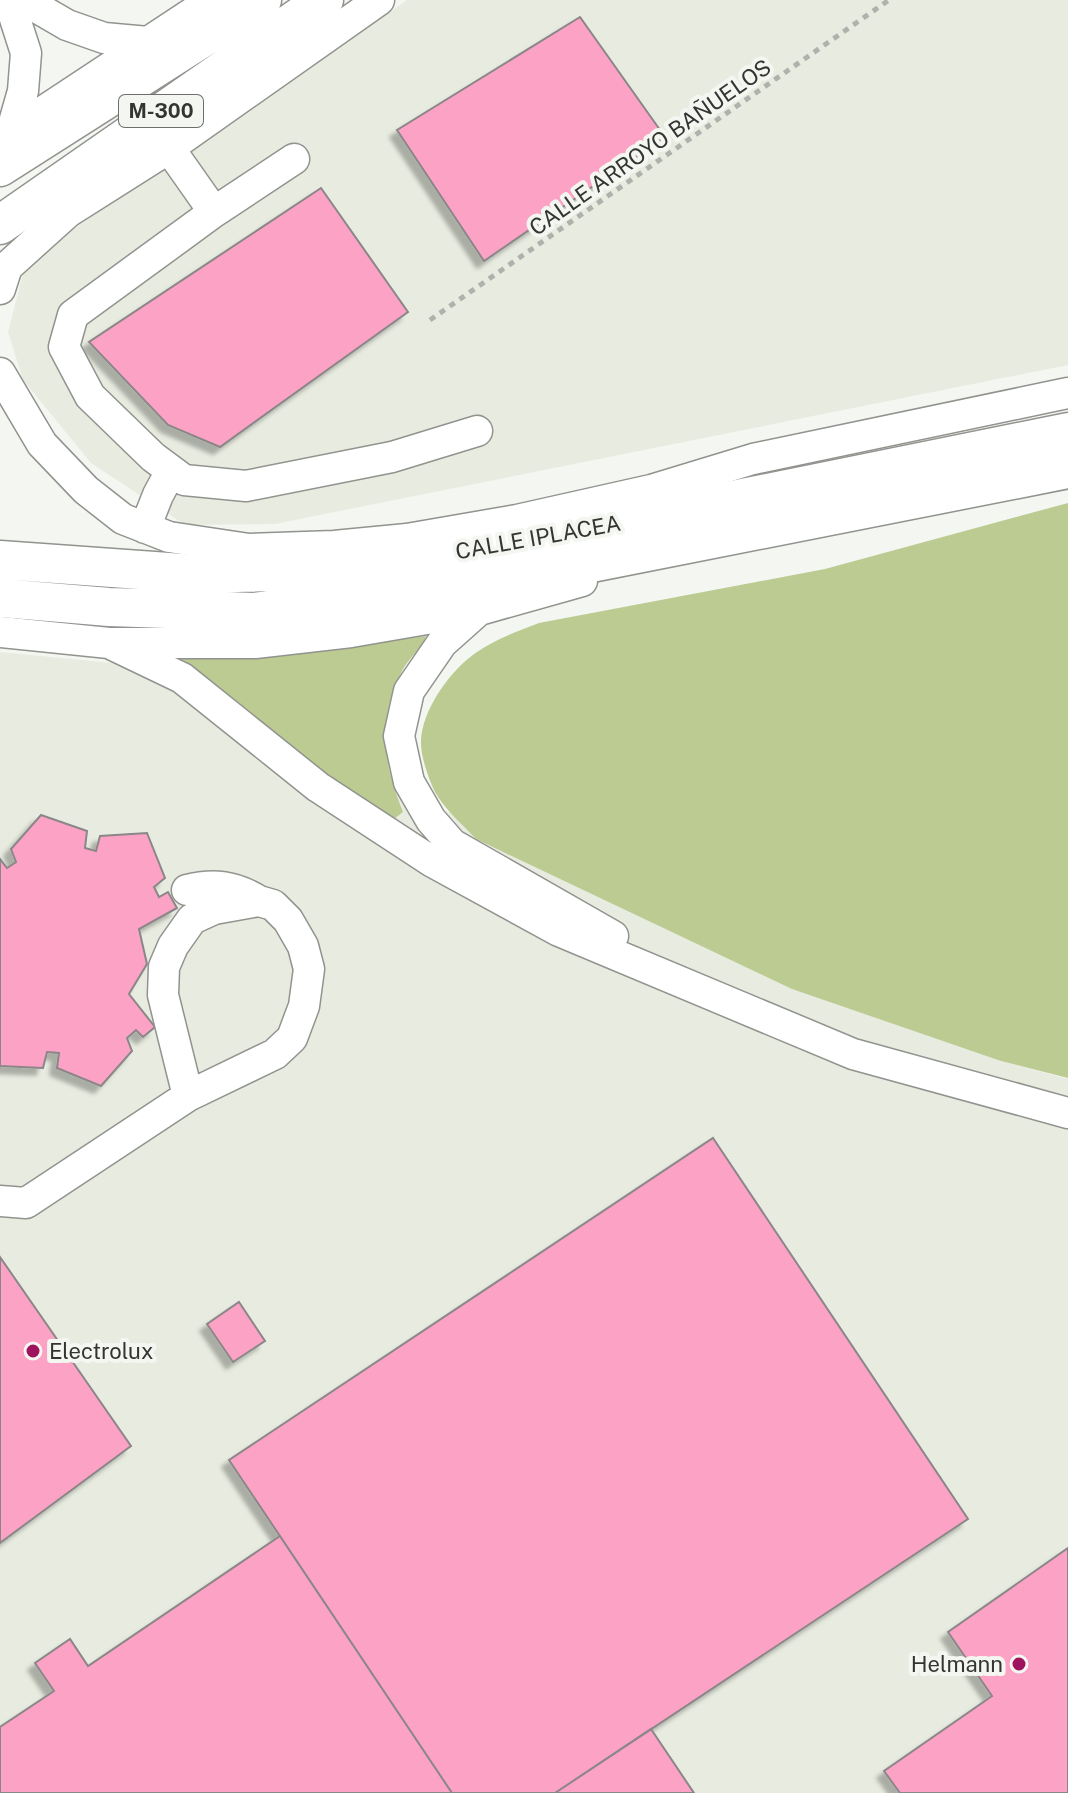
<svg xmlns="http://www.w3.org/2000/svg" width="1068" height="1793" font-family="'Public Sans',sans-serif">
	<defs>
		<filter id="shadow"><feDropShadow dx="-7" dy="7" stdDeviation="2" flood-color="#0004"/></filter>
	</defs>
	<rect width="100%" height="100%" fill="#f4f6f1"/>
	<!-- built -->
	<path fill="#e8ece0" d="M407 0H1068V365L275 524 185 525 91 463 23 380 8 332 26 262Z
		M0 652 113 663 358 769 452 814 1001 1061 1068 1079V1793H0Z"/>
	<!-- green -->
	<path fill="#bbcb92" d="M1068 503V1078L1001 1061 792 989 476 839C462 824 445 810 435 792 429 780 421 757 421 744 420 712 451 669 477 652 496 639 518 631 539 623L825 569Z
		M426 636C423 647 408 659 402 671 377 721 383 762 403 812L390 822 344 791 181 658 287 654Z"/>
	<!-- building -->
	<path fill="#fca2c4" stroke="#8b8688" stroke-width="2" filter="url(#shadow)" d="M580 17 665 137 484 261 397 130Z
		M321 188 408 312 220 447 168 425 89 342Z
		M41 815 87 831 85 848 96 851 100 836 147 833 165 878 154 887 159 897 168 892 177 908 139 929 147 964 129 994 155 1027 143 1037 136 1030 127 1038 132 1051 101 1086 57 1068 59 1053 47 1052 43 1068 0 1066V859L7 868 16 862 11 849Z
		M713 1138 968 1519 555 1793H452L229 1460Z
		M0 1257 131 1446 0 1543Z
		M239 1302 265 1341 233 1362 207 1324Z
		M280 1536 452 1793H0V1727L54 1691 35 1663 70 1639 88 1666Z
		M1068 1548V1793H900L884 1771 992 1696 948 1632Z
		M651 1729 694 1793H555Z"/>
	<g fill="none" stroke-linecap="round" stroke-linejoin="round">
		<defs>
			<path id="minor" d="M9 0 26 53 23 91 11 133
				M24 0 67 25 104 38 148 42
				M0 140 212 0
				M169 148 214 212 73 315 64 347 90 396 153 457 184 480 246 486 392 457 477 431
				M214 212 294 159
				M0 289 7 267 68 212 169 148 379 0
				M0 373 42 444 86 490 123 519 169 537 249 549 334 546 407 539 517 520 651 490 753 459 1068 393
				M145 528 158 495 171 471
				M479 610 442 643 409 691 399 736 409 782 431 820 452 844 613 936
				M0 632 109 643H255L351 632 479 610 582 581
				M109 643 182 678 318 787 431 861 559 931 853 1054 1068 1113
				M187 890C214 883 235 886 259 901
				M0 1201 26 1203 188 1096 275 1054 292 1038 304 1006 309 969 303 946 288 920 273 905 259 901 214 909 192 919 173 946 164 967 163 995 188 1096"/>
			<path id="major" d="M0 167 262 0
				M0 225 324 0
				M0 560 196 574 307 571 516 544 1068 432
				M0 598 109 607 253 612 475 586 1068 469"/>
		</defs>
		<!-- minor casing -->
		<use href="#minor" stroke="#91938e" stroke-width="33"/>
		<!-- major casing -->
		<use href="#major" stroke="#91938e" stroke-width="41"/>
		<!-- path -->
		<path stroke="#b0b1ad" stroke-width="5" stroke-dasharray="6 6" stroke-linecap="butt" d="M430 320 889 0"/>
		<!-- minor -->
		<use href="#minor" stroke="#fff" stroke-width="30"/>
		<!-- major -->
		<use href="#major" stroke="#fff" stroke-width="38"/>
	</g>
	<!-- markers -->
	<g fill="#9f135e" stroke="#f4f6f1" stroke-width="3">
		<circle cx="33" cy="1351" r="8"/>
		<circle cx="1019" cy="1664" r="8"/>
	</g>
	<g text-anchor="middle" stroke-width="8" stroke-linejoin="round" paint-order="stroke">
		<!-- shield labels -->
		<rect fill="#f4f6f1" stroke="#6e6f6c" stroke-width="2" x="119" y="95" width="84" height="32" rx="6"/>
		<g font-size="20" font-weight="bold" fill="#343533">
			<text x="161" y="118">M-300</text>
		</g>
		<!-- street labels -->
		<g font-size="22" fill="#343533" stroke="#f4f6f1">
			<text transform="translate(650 147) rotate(-35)" y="8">CALLE ARROYO BAÑUELOS</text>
			<text transform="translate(538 537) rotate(-10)" y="8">CALLE IPLACEA</text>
		</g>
		<!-- poi labels -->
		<g font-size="22" fill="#343533" stroke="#f4f6f1" text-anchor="start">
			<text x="49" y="1359">Electrolux</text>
			<text x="1003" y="1672" text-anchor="end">Helmann</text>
		</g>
	</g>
</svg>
